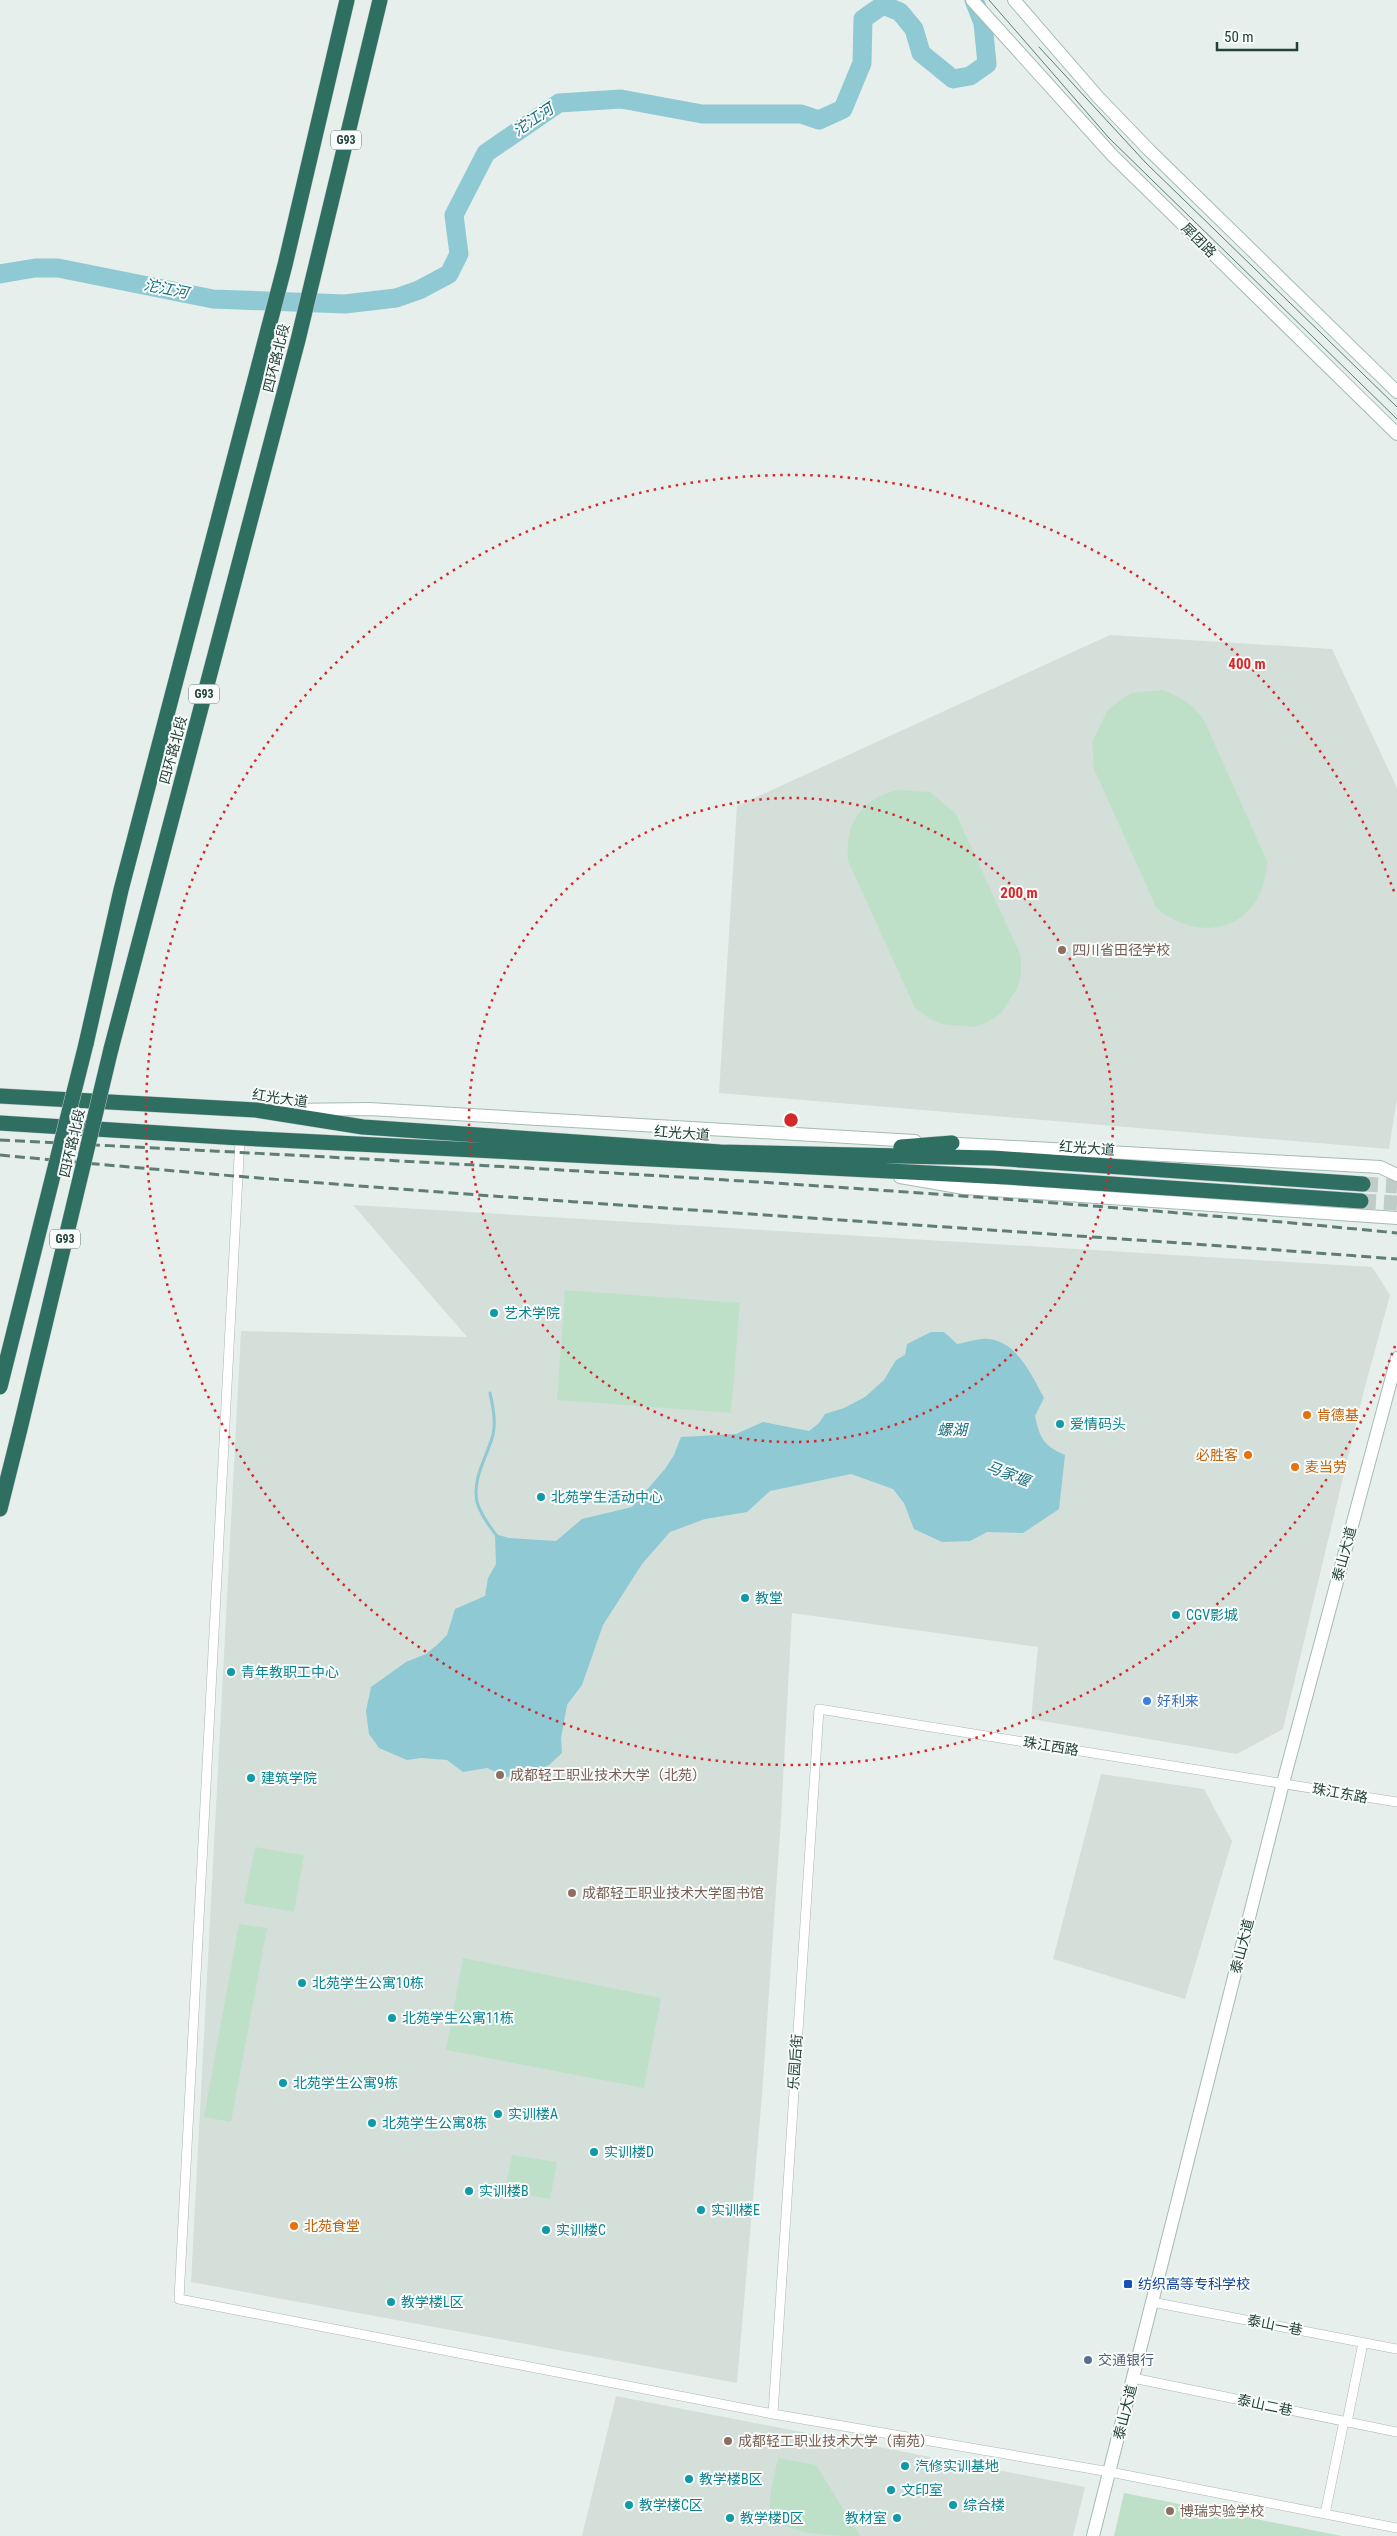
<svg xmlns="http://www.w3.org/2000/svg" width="1397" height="2536" font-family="'Roboto Condensed','Noto Sans SC',sans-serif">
	<rect width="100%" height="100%" fill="#e6efeb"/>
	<!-- built -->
	<path fill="#d4dfda" d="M1110 635 1332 649 1397 788V1099L1389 1149 719 1093 737 806Z
		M353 1205 1372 1267 1390 1295 1363 1394 1283 1729 1237 1754 1031 1719 1038 1647 792 1613 781 1818 762 2095 737 2383 191 2282 241 1331 467 1337Z
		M1101 1774 1204 1789 1232 1841 1185 1999 1053 1959Z
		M616 2396 1085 2487 1073 2536H582Z"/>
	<!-- green -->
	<path fill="#bfe0c8" d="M1162 690C1180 696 1193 704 1204 720L1267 861C1265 926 1206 947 1157 909L1094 769 1092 742 1107 711 1120 700 1132 693Z
		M897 790 930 792 956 814 1021 956V975L1017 989 1001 1013 988 1022 973 1027 942 1024 930 1019 915 1008 848 861C845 823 860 800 897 790Z
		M565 1290 740 1303 731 1413 557 1400Z
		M255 1847 304 1855 294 1912 244 1903Z
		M239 1924 267 1928 231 2122 204 2117Z
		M463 1958 661 1998 644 2088 446 2050Z
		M512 2155 557 2162 550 2199 505 2191Z
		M778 2458 816 2465 860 2536C834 2536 774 2536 770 2507 769 2492 775 2473 778 2458Z
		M1124 2493 1342 2536H1114Z"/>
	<!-- water -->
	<path fill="#8ec9d4" d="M931 1332H944L957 1344C966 1343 978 1338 988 1339 1017 1341 1032 1376 1044 1398L1035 1416C1040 1439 1044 1446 1065 1455L1059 1509 1023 1533 987 1532 970 1541 942 1542 914 1529 904 1503 893 1489 851 1474 770 1491 747 1512 705 1519 670 1532 642 1564 603 1625 582 1685 567 1705 561 1738 562 1753 549 1765 538 1770 507 1777 487 1768 463 1772 447 1760 421 1758 407 1760 379 1748 369 1734 366 1711 371 1687 406 1662 426 1654 437 1645 447 1635 455 1609 485 1596 488 1578 496 1564 495 1534 509 1538 556 1541 582 1519 632 1507 665 1469 674 1455 681 1437 736 1434 763 1422 809 1431 819 1423 825 1414 844 1408 865 1397 884 1380 896 1360 905 1355 907 1344Z"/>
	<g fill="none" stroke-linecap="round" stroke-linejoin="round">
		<!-- stream -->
		<path stroke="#8ec9d4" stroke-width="3" d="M490 1393C493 1407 496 1420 493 1435 487 1457 472 1478 477 1502 481 1515 489 1526 497 1536"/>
		<!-- river -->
		<path stroke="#8ec9d4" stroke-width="19" d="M0 274 35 268H58L213 299 345 304 396 298 419 290 449 274 459 254 454 215 486 153 559 103 621 99 702 114H801L819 120 843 109 862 63 863 19 883 5 900 12 914 29 921 53 953 79 970 76 987 64 983 23 974 0"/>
		<!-- highway-tunnel -->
		<path stroke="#bfccc8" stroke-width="15" stroke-dasharray="15 8" stroke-linecap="butt" d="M1363 1184 1397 1186
			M1361 1201 1397 1203"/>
		<defs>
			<path id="street" d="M240 1138 179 2299 773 2414 1110 2472 1397 2528
				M1152 2302 1397 2349
				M1133 2378 1397 2432
				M773 2414 819 1709 1397 1802
				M1347 2422 1363 2343
				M1325 2514 1344 2421"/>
			<path id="secondary" d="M972 0 1113 156 1397 434
				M1014 0 1098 97 1149 150 1397 392
				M285 1110 369 1109 915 1141
				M942 1143 1380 1167 1397 1175
				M900 1177 964 1188 1397 1218
				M1093 2536 1283 1783 1397 1358"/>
			<path id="highway" d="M86 1044 121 890 285 265 347 0
				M111 1049 298 340 380 0
				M0 1096 256 1110 363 1127 720 1152 993 1158 1363 1184
				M0 1123 240 1138 1007 1177 1361 1201
				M901 1147 952 1143
				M0 1509 20 1429"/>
		</defs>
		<!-- street casing -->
		<use href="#street" stroke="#a8b8b2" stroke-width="10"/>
		<!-- secondary casing -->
		<use href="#secondary" stroke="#a4bbb3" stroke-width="14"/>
		<!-- highway casing -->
		<use href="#highway" stroke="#c2cac8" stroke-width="16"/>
		<!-- street -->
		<use href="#street" stroke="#fff" stroke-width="9"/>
		<!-- secondary -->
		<use href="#secondary" stroke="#fff" stroke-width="12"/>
		<!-- highway -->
		<use href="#highway" stroke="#2f6f62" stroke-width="15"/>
		<!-- tram -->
		<path stroke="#5f7d75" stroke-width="1" d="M989 0 1109 138 1397 419
			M1039 47 1146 163 1397 407"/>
		<!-- rail -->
		<path stroke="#5f7d75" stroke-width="3" stroke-dasharray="10 5" stroke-linecap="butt" d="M0 1140C466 1164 932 1187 1397 1233
			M0 1155C465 1200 931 1223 1397 1259"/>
		<defs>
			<path id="highway-bridge" d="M0 1387 86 1044
				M20 1429 111 1049"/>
		</defs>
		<!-- highway-bridge casing -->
		<use href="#highway-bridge" stroke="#c2cac8" stroke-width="16" stroke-linecap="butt"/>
		<!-- highway-bridge -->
		<use href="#highway-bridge" stroke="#2f6f62" stroke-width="15"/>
	</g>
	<!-- distance rings -->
	<g fill="none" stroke="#d62828" stroke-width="2.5" stroke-dasharray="2.5 5">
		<circle cx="791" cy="1120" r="322"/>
		<path d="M1395 1346A645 645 0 1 1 1395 894"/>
	</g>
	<!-- markers -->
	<g fill="#8d6e63" stroke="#f7fbf9" stroke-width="2">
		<circle cx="1062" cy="950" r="5"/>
		<circle cx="500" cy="1775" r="5"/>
		<circle cx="572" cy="1893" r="5"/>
		<circle cx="728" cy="2441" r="5"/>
		<circle cx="1170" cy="2511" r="5"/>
	</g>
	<g fill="#0f9aa8" stroke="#f7fbf9" stroke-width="2">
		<circle cx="494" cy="1313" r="5"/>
		<circle cx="1060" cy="1424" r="5"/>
		<circle cx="541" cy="1497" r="5"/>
		<circle cx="745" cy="1598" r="5"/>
		<circle cx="1176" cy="1615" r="5"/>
		<circle cx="231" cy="1672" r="5"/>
		<circle cx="251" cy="1778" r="5"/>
		<circle cx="302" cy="1983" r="5"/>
		<circle cx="392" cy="2018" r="5"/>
		<circle cx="283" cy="2083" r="5"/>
		<circle cx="498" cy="2114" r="5"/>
		<circle cx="372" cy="2123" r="5"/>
		<circle cx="594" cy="2152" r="5"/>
		<circle cx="469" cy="2191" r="5"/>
		<circle cx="701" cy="2210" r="5"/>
		<circle cx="546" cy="2230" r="5"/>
		<circle cx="391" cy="2302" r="5"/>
		<circle cx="905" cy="2466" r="5"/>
		<circle cx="689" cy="2479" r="5"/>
		<circle cx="891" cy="2490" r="5"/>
		<circle cx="629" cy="2505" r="5"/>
		<circle cx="953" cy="2505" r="5"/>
		<circle cx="730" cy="2518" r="5"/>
		<circle cx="897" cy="2518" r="5"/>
	</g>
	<g fill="#e8710a" stroke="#f7fbf9" stroke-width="2">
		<circle cx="1307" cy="1415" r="5"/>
		<circle cx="1248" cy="1455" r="5"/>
		<circle cx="1295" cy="1467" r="5"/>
		<circle cx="294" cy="2226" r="5"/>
	</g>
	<circle fill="#3f7fe0" stroke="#f7fbf9" stroke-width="2" cx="1147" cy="1701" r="5"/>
	<rect fill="#1a4fb4" stroke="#f7fbf9" stroke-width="2" x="1123" y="2279" width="10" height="10" rx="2.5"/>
	<circle fill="#5c6f8a" stroke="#f7fbf9" stroke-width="2" cx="1088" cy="2360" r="5"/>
	<g text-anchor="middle" stroke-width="4" stroke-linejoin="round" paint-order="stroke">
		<!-- shield labels -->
		<g fill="#f7fbf9" stroke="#637a73" stroke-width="1">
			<rect x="331" y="130.5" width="30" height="19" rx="4"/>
			<rect x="189" y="684.5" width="30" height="19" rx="4"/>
			<rect x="50" y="1229.5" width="30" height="19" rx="4"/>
		</g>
		<g font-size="12" font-weight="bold" fill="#24423a">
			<text x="346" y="144">G93</text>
			<text x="204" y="698">G93</text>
			<text x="65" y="1243">G93</text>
		</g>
		<!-- street labels -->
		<g font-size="14" fill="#24423a" stroke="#f7fbf9">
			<text transform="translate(1199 240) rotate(45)" y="5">犀团路</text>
			<text transform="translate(276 358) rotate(-76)" y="5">四环路北段</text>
			<text transform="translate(173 750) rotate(-75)" y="5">四环路北段</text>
			<text transform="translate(280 1098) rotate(8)" y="5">红光大道</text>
			<text transform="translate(682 1133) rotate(4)" y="5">红光大道</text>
			<text transform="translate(72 1143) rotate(-77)" y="5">四环路北段</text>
			<text transform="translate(1087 1148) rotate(4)" y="5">红光大道</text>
			<text transform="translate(1344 1554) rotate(-75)" y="5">泰山大道</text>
			<text transform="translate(1051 1746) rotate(9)" y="5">珠江西路</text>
			<text transform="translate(1340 1793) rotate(10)" y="5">珠江东路</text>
			<text transform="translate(1242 1946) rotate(-76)" y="5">泰山大道</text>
			<text transform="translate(795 2062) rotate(-86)" y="5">乐园后街</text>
			<text transform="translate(1275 2325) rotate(11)" y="5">泰山一巷</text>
			<text transform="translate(1265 2405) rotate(12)" y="5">泰山二巷</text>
			<text transform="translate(1125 2412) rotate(-76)" y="5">泰山大道</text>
		</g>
		<!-- education labels -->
		<g font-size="14" fill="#785e54" stroke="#f7fbf9" text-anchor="start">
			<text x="1072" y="955">四川省田径学校</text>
			<text x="510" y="1780">成都轻工职业技术大学（北苑）</text>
			<text x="582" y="1898">成都轻工职业技术大学图书馆</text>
			<text x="738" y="2446">成都轻工职业技术大学（南苑）</text>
			<text x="1180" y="2516">博瑞实验学校</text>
		</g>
		<!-- culture labels -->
		<g font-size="14" fill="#0d838f" stroke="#f7fbf9" text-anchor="start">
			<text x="504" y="1318">艺术学院</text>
			<text x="1070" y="1429">爱情码头</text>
			<text x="551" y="1502">北苑学生活动中心</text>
			<text x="755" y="1603">教堂</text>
			<text x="1186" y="1620">CGV影城</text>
			<text x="241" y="1677">青年教职工中心</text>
			<text x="261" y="1783">建筑学院</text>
			<text x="312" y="1988">北苑学生公寓10栋</text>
			<text x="402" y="2023">北苑学生公寓11栋</text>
			<text x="293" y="2088">北苑学生公寓9栋</text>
			<text x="508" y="2119">实训楼A</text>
			<text x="382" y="2128">北苑学生公寓8栋</text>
			<text x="604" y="2157">实训楼D</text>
			<text x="479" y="2196">实训楼B</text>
			<text x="711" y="2215">实训楼E</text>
			<text x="556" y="2235">实训楼C</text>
			<text x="401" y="2307">教学楼L区</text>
			<text x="915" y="2471">汽修实训基地</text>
			<text x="699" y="2484">教学楼B区</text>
			<text x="901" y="2495">文印室</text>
			<text x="639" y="2510">教学楼C区</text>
			<text x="963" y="2510">综合楼</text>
			<text x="740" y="2523">教学楼D区</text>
			<text x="887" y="2523" text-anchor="end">教材室</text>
		</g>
		<!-- food labels -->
		<g font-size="14" fill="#c56008" stroke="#f7fbf9" text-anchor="start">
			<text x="1317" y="1420">肯德基</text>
			<text x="1238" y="1460" text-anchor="end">必胜客</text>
			<text x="1305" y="1472">麦当劳</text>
			<text x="304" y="2231">北苑食堂</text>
		</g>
		<!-- shop labels -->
		<g font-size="14" fill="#366cbe" stroke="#f7fbf9" text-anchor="start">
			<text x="1157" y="1706">好利来</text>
		</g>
		<!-- transit labels -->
		<g font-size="14" fill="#164399" stroke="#f7fbf9" text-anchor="start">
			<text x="1138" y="2289">纺织高等专科学校</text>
		</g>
		<!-- service labels -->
		<g font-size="14" fill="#4e5e75" stroke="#f7fbf9" text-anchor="start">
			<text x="1098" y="2365">交通银行</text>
		</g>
		<!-- water labels -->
		<g font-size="15" font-style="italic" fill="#1c6f80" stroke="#f7fbf9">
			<text transform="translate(533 120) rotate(-34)" y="5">沱江河</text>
			<text transform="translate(166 289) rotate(11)" y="5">沱江河</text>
			<text x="952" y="1435">螺湖</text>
			<text transform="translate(1008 1474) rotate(21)" y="5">马家堰</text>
		</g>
	</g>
	<circle cx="791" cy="1120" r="8" fill="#d62828" stroke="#f7fbf9" stroke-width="2.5"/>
	<g font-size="15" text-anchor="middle" font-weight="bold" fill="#d62828" stroke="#f7fbf9" stroke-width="4" stroke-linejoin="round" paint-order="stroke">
		<text x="1247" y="669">400 m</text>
		<text x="1019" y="898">200 m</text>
	</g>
	<!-- scale -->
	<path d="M1217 42v8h80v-8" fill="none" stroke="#24423a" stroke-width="2.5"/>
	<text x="1224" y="42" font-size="15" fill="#24423a" stroke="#f7fbf9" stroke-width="4" paint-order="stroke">50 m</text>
</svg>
